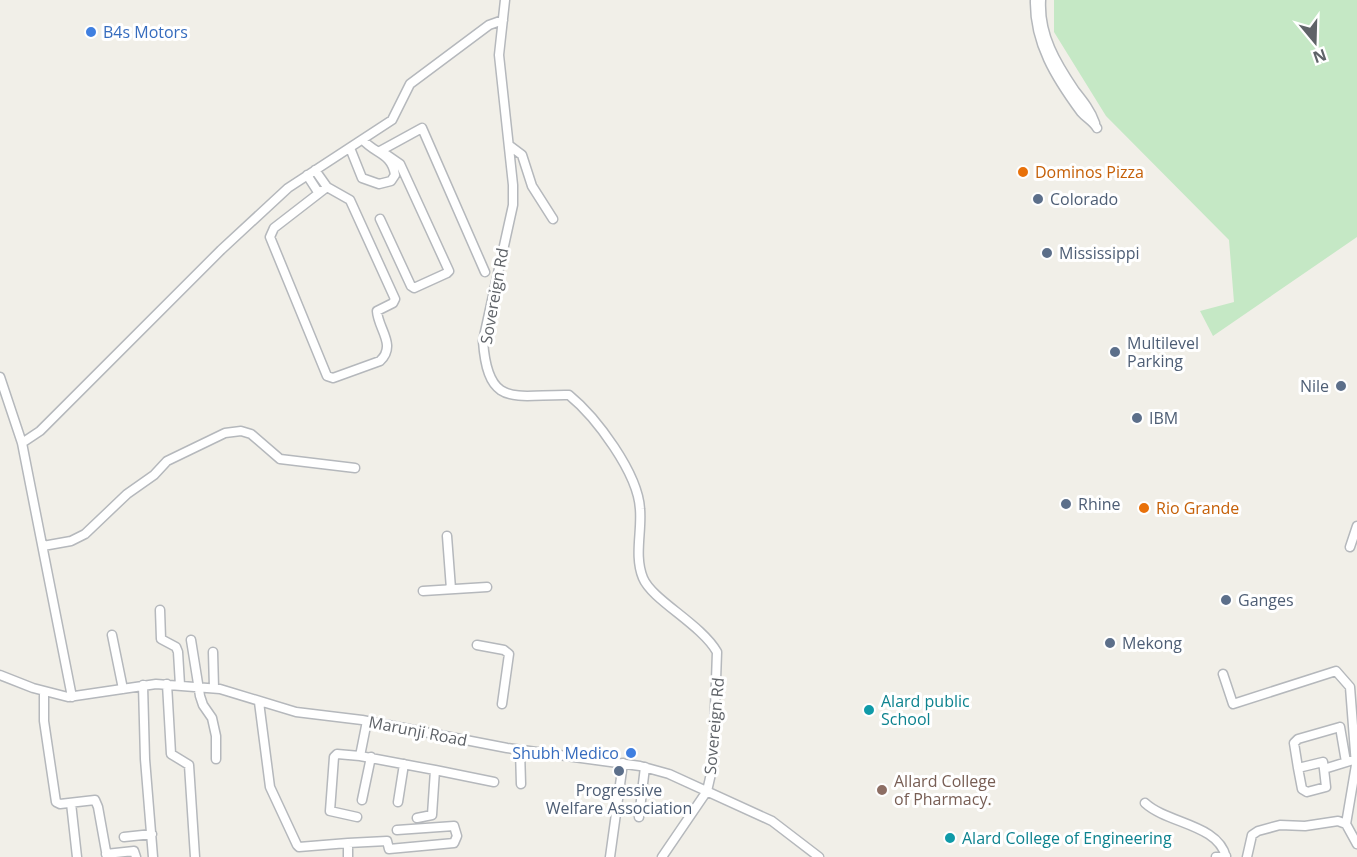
<svg xmlns="http://www.w3.org/2000/svg" width="1357" height="857" font-family="'Open Sans',sans-serif">
	<rect width="100%" height="100%" fill="#f1efe8"/>
	<!-- green -->
	<path fill="#c5e8c5" d="M1054 0H1357V237L1213 336 1200 311 1234 302 1229 240 1106 116 1054 32Z"/>
	<g fill="none" stroke-linecap="round" stroke-linejoin="round">
		<defs>
			<path id="minor" d="M505 0 499 55 513 185V205L483 341C488 410 515 394 569 395 596 417 638 473 640 509 642 532 634 556 643 578 652 600 701 624 717 652L713 765 707 791 662 857
				M1035 0C1034 43 1056 78 1081 112 1086 118 1093 121 1097 128
				M1041 0C1039 35 1056 63 1075 91 1083 101 1091 111 1095 123
				M510 146 522 155 532 186 553 219
				M350 148 362 178 379 184 391 181 395 175C392 153 375 154 363 140
				M380 151 422 128 485 272
				M315 170 327 187
				M307 175 318 192
				M327 187 350 200 395 299 393 303 377 311C378 329 397 345 380 361L333 378 327 376 270 237 274 228Z
				M380 219 411 286 414 288 447 273 449 271 400 164 387 155
				M0 377 22 443 72 697
				M22 443 40 431 221 250 288 188 392 120 410 84 489 25 503 20
				M447 536 451 589
				M43 546 71 541 85 534 127 494 154 475 167 461 225 433 241 431 251 434 280 459 355 468
				M1350 547 1357 526
				M423 591 487 587
				M160 610 161 639 176 647 178 652 180 685
				M112 635 123 689
				M191 640 200 696 203 705 212 718 216 736V759
				M477 645 504 650 509 654 502 704
				M213 652 214 688
				M1223 674 1233 704 1336 671 1350 687 1356 765 1346 824 1357 844
				M0 675 33 688 68 697 156 684 220 689 296 712 362 720 507 748 640 766 669 774 772 821 819 857
				M167 684 171 754 189 765 195 857
				M143 685 145 759 153 857
				M44 692V721L56 802 60 804 95 800 98 807 107 857
				M259 702 270 787 297 845 299 847 348 843V857
				M520 750 521 784
				M360 756 435 770 432 815 417 818
				M1346 762 1340 727 1298 739 1294 743 1298 768 1323 762 1324 769 1356 759
				M1298 768 1302 789 1307 792 1326 787 1324 769
				M435 770 494 782
				M362 800 371 757
				M398 802 404 764
				M71 803 77 857
				M1145 803C1168 824 1218 824 1226 857
				M357 817 330 811 334 757 337 754 360 756 367 721
				M639 817 645 767
				M124 837 152 834
				M348 843 387 841 389 849 454 843 457 836 454 826 397 830
				M106 854 134 851 136 857
				M610 857 623 763
				M1216 857 1226 856
				M1247 857 1252 835 1258 831 1280 825 1305 826 1338 821 1346 824"/>
		</defs>
		<!-- minor casing -->
		<use href="#minor" stroke="#b5b8bc" stroke-width="11"/>
		<!-- minor -->
		<use href="#minor" stroke="#fff" stroke-width="8"/>
	</g>
	<!-- markers -->
	<g fill="#3f7fe0" stroke="#fff" stroke-width="2">
		<circle cx="91" cy="32" r="6"/>
		<circle cx="631" cy="753" r="6"/>
	</g>
	<g fill="#e8710a" stroke="#fff" stroke-width="2">
		<circle cx="1023" cy="172" r="6"/>
		<circle cx="1144" cy="508" r="6"/>
	</g>
	<g fill="#5c6f8a" stroke="#fff" stroke-width="2">
		<circle cx="1038" cy="199" r="6"/>
		<circle cx="1047" cy="253" r="6"/>
		<circle cx="1115" cy="352" r="6"/>
		<circle cx="1341" cy="386" r="6"/>
		<circle cx="1137" cy="418" r="6"/>
		<circle cx="1066" cy="504" r="6"/>
		<circle cx="1226" cy="600" r="6"/>
		<circle cx="1110" cy="643" r="6"/>
		<circle cx="619" cy="771" r="6"/>
	</g>
	<g fill="#0f9aa8" stroke="#fff" stroke-width="2">
		<circle cx="869" cy="710" r="6"/>
		<circle cx="950" cy="838" r="6"/>
	</g>
	<circle fill="#8d6e63" stroke="#fff" stroke-width="2" cx="882" cy="790" r="6"/>
	<g text-anchor="middle" stroke-width="6" stroke-linejoin="round" paint-order="stroke">
		<!-- shop labels -->
		<g font-size="16" fill="#366cbe" stroke="#fff" text-anchor="start">
			<text x="103" y="38">B4s Motors</text>
			<text x="619" y="759" text-anchor="end">Shubh Medico</text>
		</g>
		<!-- food labels -->
		<g font-size="16" fill="#c56008" stroke="#fff" text-anchor="start">
			<text x="1035" y="178">Dominos Pizza</text>
			<text x="1156" y="514">Rio Grande</text>
		</g>
		<!-- service labels -->
		<g font-size="16" fill="#4e5e75" stroke="#fff" text-anchor="start">
			<text x="1050" y="205">Colorado</text>
			<text x="1059" y="259">Mississippi</text>
			<text x="1127" y="349">Multilevel<tspan x="1127" dy="18">Parking</tspan></text>
			<text x="1329" y="392" text-anchor="end">Nile</text>
			<text x="1149" y="424">IBM</text>
			<text x="1078" y="510">Rhine</text>
			<text x="1238" y="606">Ganges</text>
			<text x="1122" y="649">Mekong</text>
			<text x="619" y="796" text-anchor="middle">Progressive<tspan x="619" dy="18">Welfare Association</tspan></text>
		</g>
		<!-- street labels -->
		<g font-size="16" fill="#5f6368" stroke="#fff">
			<text transform="translate(494 296) rotate(-80)" y="6">Sovereign Rd</text>
			<text transform="translate(714 726) rotate(-85)" y="6">Sovereign Rd</text>
			<text transform="translate(418 731) rotate(11)" y="6">Marunji Road</text>
		</g>
		<!-- culture labels -->
		<g font-size="16" fill="#0d838f" stroke="#fff" text-anchor="start">
			<text x="881" y="707">Alard public<tspan x="881" dy="18">School</tspan></text>
			<text x="962" y="844">Alard College of Engineering</text>
		</g>
		<!-- education labels -->
		<g font-size="16" fill="#785e54" stroke="#fff" text-anchor="start">
			<text x="894" y="787">Allard College<tspan x="894" dy="18">of Pharmacy.</tspan></text>
		</g>
	</g>
	<!-- north arrow -->
	<g transform="translate(1315 42) rotate(161)" stroke="#ffffff" stroke-width="4.5" paint-order="stroke">
	<path d="M0-4.5L10 22L0 15L-10 22Z" fill="#5f6368"/>
	<text y="-9" font-size="16" font-weight="bold" text-anchor="middle" fill="#5f6368">N</text>
	</g>
</svg>
